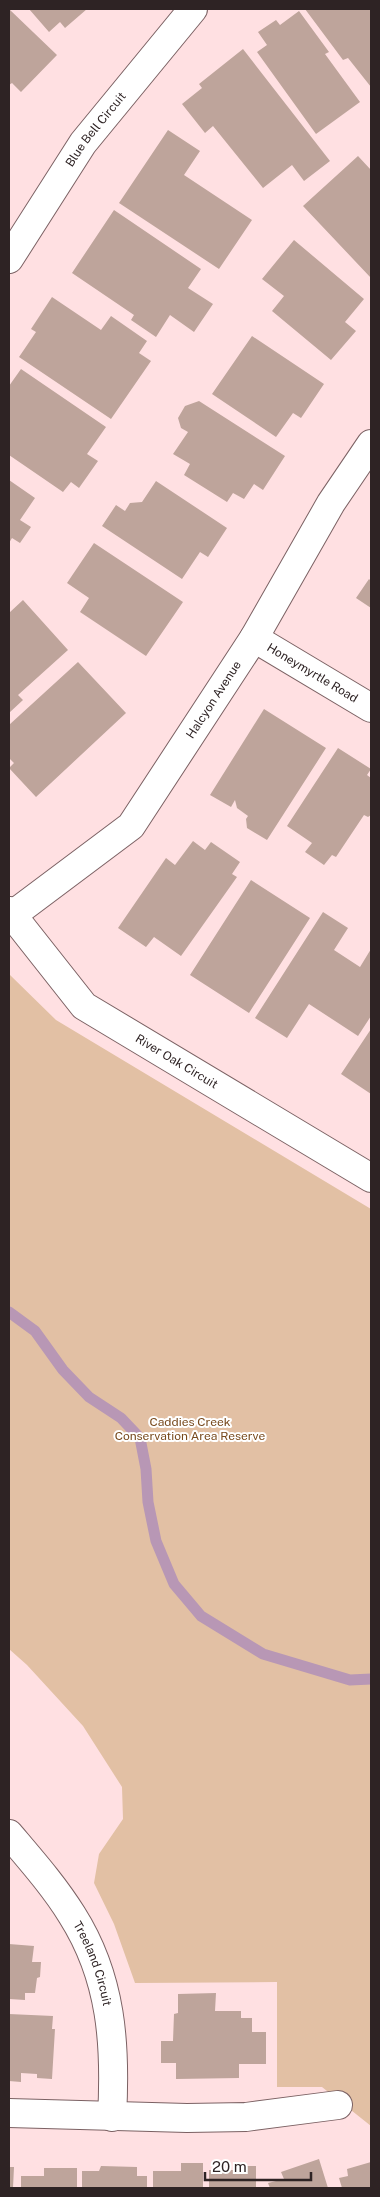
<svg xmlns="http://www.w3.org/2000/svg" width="380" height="2197" font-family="'Public Sans',sans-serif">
	<rect width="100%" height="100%" fill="#ffe0e2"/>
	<!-- green -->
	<path fill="#e2c0a4" d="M9 974 56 1020 371 1209V2126L322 2087H277V1982L135 1983 114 1924 94 1883 99 1854 123 1819 122 1787 83 1726 27 1665 9 1649Z"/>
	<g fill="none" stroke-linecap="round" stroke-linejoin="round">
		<!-- stream -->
		<path stroke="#b897b5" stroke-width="11" d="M9 1312 35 1331 63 1370 89 1397 121 1418 140 1438 146 1469 148 1502 156 1541 174 1584 201 1616 263 1654 350 1680 371 1679"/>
	</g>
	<!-- building -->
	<path fill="#bea49b" d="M9 9 57 55 21 92 12 83 9 85Z
		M29 9H87L65 28 60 22 49 32Z
		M305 9H371V87L348 58 343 60Z
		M299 11 329 52 325 54 360 102 316 134 257 52 267 45 258 32 276 20 280 25Z
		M243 49 330 161 304 181 292 165 263 188 213 126 205 133 182 104 202 88 199 84Z
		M168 130 200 151 184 175 252 220 219 269 119 203Z
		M358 156 371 170V278L303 206Z
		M114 210 201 269 188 288 213 304 194 332 170 315 156 337 131 320 134 315 72 273Z
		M294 240 364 299 345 322 356 331 331 360 272 311 284 296 262 279Z
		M52 297 101 330 111 316 147 341 139 353 151 361 111 419 19 357 36 332 31 329Z
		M252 336 324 384 301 418 293 413 276 437 212 394Z
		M21 369 106 427 87 454 98 461 79 488 71 482 63 492 9 455V386Z
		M199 401 285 456 263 490 254 484 244 499 233 493 227 502 184 475 190 464 173 454 188 432 181 428 178 418 185 406Z
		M9 480 35 498 20 520 31 527 20 543 12 538 9 543Z
		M156 481 227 528 208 557 200 552 182 579 102 526 116 505 125 511 130 503 142 502Z
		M94 543 183 602 146 656 80 612 89 598 67 583Z
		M369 579 371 581V608L356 598Z
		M23 600 68 650 18 695 23 700 9 713V613Z
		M78 662 126 713 36 797 9 768 14 763 9 758V725Z
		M264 709 326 748 267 840 247 828 246 819 248 816 237 808 235 800 231 807 210 795Z
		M338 748 371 769 367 775 371 778V815L368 817 364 815 336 857 332 855 324 865 305 852 312 843 287 826Z
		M193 841 205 850 211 842 240 862 232 874 237 877 181 956 154 937 146 947 118 928 166 858 175 865Z
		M251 880 310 918 249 1013 190 975Z
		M323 912 348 928 334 950 360 967 371 949V1016L358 1036 309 1004 287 1038 255 1018Z
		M371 1029V1094L341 1074Z
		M9 1944 34 1946 32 1962H41L40 1977 37 1978 35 1993H25V2000L9 1999Z
		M216 1993 215 2011H241V2018H252V2032H266V2064H239V2078L176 2079V2063H161V2041H173L174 2014 178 2013V1994Z
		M9 2014 53 2016 52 2029H55L52 2079 37 2078V2074L21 2073V2082L9 2081Z
		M319 2159 328 2188H270L268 2183 284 2179 281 2172Z
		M371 2162V2188H342L339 2178 348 2176 347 2169Z
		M181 2163H203V2188H153V2171H181Z
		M101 2166 137 2167V2176H147V2188H82V2171H99Z
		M238 2166H256V2188H209V2170H238Z
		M9 2167H14L13 2188H9Z
		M44 2168H77V2188H21V2176H44Z"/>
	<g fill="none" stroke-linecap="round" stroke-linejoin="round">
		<defs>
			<g id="minor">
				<path id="s1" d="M9 259 83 143 193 9"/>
				<path id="s2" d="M254 638 371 708"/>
				<path id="s3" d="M9 911 84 1006 371 1178"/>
				<path id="s4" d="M11 916 131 826 254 638 331 503 371 444"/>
				<path id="s5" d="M9 1834C31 1860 54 1886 72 1915 112 1978 116 2045 112 2117"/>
				<path d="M9 2113 187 2118 246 2117 338 2105"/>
			</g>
		</defs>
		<!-- minor casing -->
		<use href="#minor" stroke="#7b6163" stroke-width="30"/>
		<!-- minor -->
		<use href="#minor" stroke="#fff" stroke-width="28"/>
	</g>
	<g text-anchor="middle" stroke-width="4" stroke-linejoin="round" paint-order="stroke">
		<!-- street labels -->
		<g font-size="12" fill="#2e2324" stroke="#fff">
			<text dy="4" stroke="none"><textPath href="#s1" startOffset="156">Blue Bell Circuit</textPath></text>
			<text dy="4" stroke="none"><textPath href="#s2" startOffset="68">Honeymyrtle Road</textPath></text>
			<text dy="4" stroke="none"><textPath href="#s4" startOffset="301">Halcyon Avenue</textPath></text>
			<text dy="4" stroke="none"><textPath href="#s3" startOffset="229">River Oak Circuit</textPath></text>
			<text dy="4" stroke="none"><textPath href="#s5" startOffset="156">Treeland Circuit</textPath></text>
		</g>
		<!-- park labels -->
		<g font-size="12" fill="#77491c" stroke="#fff">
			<text x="190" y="1426">Caddies Creek<tspan x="190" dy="14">Conservation Area Reserve</tspan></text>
		</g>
	</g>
	<!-- border -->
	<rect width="380" height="2197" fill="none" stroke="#2e2324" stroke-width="20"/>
	<!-- scale -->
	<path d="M205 2172v8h106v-8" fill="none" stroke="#2e2324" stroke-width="2.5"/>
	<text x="212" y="2172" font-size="15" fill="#2e2324" stroke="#ffffff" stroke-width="4" paint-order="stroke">20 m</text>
</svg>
